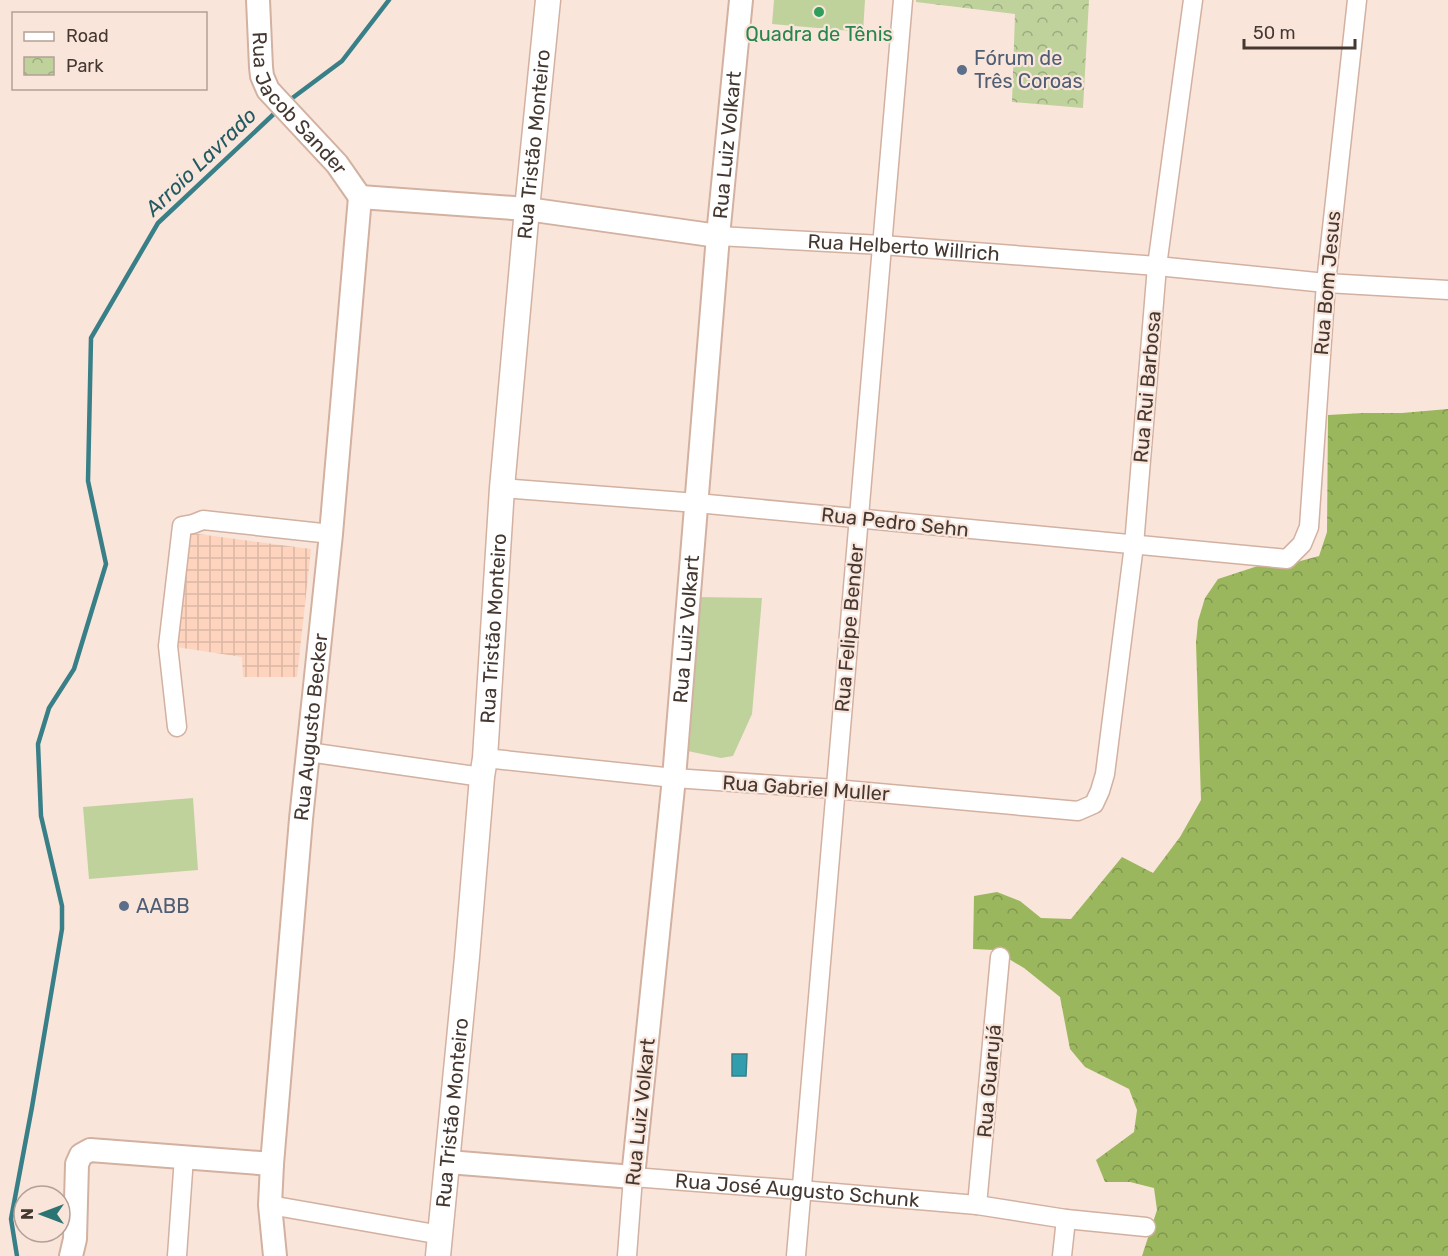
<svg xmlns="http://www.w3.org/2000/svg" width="1448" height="1256" font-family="Rubik,sans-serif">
	<defs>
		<pattern id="industrial-grid" width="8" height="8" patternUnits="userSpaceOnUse" patternTransform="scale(1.5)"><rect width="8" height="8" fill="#fed4bf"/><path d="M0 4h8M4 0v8" fill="none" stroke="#dbb7a5"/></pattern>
		<pattern id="forest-crowns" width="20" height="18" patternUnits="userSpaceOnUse" patternTransform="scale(1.5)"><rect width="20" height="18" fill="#9bb75e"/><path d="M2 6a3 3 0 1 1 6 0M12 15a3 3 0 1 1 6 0" fill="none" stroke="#80964e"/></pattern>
		<pattern id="park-crowns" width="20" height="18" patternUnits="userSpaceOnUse" patternTransform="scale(1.5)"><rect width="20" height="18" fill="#bfd29c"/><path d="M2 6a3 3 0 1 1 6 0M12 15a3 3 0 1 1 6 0" fill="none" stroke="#9dab80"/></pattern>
	</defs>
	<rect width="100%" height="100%" fill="#fae5db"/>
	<!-- industrial -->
	<path fill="url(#industrial-grid)" d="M191 533 311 549 297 677H243L242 657 176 647Z"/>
	<!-- grass -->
	<path fill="#bfd29c" d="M774 0H865L863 32 772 24Z
		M695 597 762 598 752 714 733 756 721 758 683 750Z
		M193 798 198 870 89 879 83 807Z"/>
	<!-- forest -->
	<path fill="url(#forest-crowns)" d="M1448 409V1256H1142L1157 1210 1154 1188 1130 1182H1105L1096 1160 1134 1132 1137 1110 1129 1089 1085 1067 1070 1049 1060 997 1024 968 994 950 973 949 974 896 997 892 1020 901 1041 918 1071 919 1122 857 1153 873 1180 837 1201 800 1196 643 1198 621 1205 598 1218 579 1267 563H1293L1319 556 1327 532 1328 415 1363 413H1402Z"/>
	<!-- park -->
	<path fill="url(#park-crowns)" d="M916 0H1089L1083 108 1012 102 1015 14 916 2Z"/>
	<!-- water -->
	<path fill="#329dac" stroke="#387f87" stroke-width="1.5" d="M732 1054H747L746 1076H732Z"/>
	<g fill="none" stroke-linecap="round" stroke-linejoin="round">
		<!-- stream -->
		<path stroke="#387f87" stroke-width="4.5" d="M287 102 342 61 389 0
			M17 1256 11 1219 32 1107 62 929V906L41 816 38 744 49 708 74 669 106 564 88 481 91 338 158 223 278 110"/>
		<defs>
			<g id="minor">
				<path id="s1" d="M718 236 882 245 1157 266 1326 283 1448 290"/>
				<path d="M502 488 697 503 1287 559 1302 544 1309 527 1326 283 1357 0"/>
				<path d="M177 727 168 646 182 526 193 524 203 520 331 534"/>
				<path d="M308 752 482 777"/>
				<path d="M485 758 674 778 835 789 1078 811 1094 804 1100 791 1105 774 1134 545 1157 266 1193 0"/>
				<path d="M270 1205 441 1235"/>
				<path d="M977 1205 1000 957"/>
				<path d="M177 1256 184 1157"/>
				<path id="s2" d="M627 1256 633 1177 800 1190 977 1205 1066 1219 1146 1227"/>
				<path d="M796 1256 903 0"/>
				<path d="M1062 1256 1066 1219"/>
			</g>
			<g id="tertiary">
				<path id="s3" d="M258 0 261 67 262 76 268 90 337 164 360 197"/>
				<path d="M360 197 527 209 718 236"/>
				<path id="s4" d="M448 1162 633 1177 674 778 718 236 741 0"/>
				<path d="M71 1256 75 1239 77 1164 81 1155 90 1150 272 1164"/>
				<path id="s5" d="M275 1256 270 1205 272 1164 301 819 331 534 360 197"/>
			</g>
			<g id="secondary">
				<path id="s6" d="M438 1256 467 957 482 777 485 758 502 488 527 209 548 0"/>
			</g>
		</defs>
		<!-- minor casing -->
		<use href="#minor" stroke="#d2b1a1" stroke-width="21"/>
		<!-- tertiary casing -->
		<use href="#tertiary" stroke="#d2b1a1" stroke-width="26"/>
		<!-- secondary casing -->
		<use href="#secondary" stroke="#d2b1a1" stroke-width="27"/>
		<!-- minor -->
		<use href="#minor" stroke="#fff" stroke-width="18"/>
		<!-- tertiary -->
		<use href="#tertiary" stroke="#fff" stroke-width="22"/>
		<!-- secondary -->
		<use href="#secondary" stroke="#fff" stroke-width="24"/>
	</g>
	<!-- markers -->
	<circle fill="#2e9e5b" stroke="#fae5db" stroke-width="2" cx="819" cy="12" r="6"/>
	<g fill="#5c6f8a" stroke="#fae5db" stroke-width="2">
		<circle cx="962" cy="70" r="6"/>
		<circle cx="124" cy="906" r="6"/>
	</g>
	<g text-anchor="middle" stroke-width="4.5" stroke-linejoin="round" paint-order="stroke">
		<!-- leisure labels -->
		<g font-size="20" fill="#27864d" stroke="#fae5db">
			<text x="819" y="41">Quadra de Tênis</text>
		</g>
		<!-- service labels -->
		<g font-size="20" fill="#4e5e75" stroke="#fae5db" text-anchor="start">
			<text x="974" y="65">Fórum de<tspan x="974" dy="23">Três Coroas</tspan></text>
			<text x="136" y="913">AABB</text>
		</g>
		<!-- street labels -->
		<g font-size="20" fill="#453831" stroke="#fae5db">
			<text dy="7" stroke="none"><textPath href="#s3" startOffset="117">Rua Jacob Sander</textPath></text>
			<text dy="7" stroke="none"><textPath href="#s6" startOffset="1116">Rua Tristão Monteiro</textPath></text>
			<text dy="7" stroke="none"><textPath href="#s4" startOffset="1222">Rua Luiz Volkart</textPath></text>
			<text dy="7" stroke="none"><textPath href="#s1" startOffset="186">Rua Helberto Willrich</textPath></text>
			<text transform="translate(1327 283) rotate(-85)" y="7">Rua Bom Jesus</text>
			<text transform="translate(1147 387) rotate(-85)" y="7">Rua Rui Barbosa</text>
			<text transform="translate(895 522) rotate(6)" y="7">Rua Pedro Sehn</text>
			<text dy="7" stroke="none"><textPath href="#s6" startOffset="630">Rua Tristão Monteiro</textPath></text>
			<text dy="7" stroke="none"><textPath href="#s4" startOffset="736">Rua Luiz Volkart</textPath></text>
			<text transform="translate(849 628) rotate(-85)" y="7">Rua Felipe Bender</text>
			<text dy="7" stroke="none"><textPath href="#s5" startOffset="531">Rua Augusto Becker</textPath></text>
			<text transform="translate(806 788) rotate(4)" y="7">Rua Gabriel Muller</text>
			<text transform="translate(989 1081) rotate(-85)" y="7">Rua Guarujá</text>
			<text dy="7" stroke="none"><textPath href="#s6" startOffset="144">Rua Tristão Monteiro</textPath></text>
			<text transform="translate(640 1112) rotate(-84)" y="7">Rua Luiz Volkart</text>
			<text dy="7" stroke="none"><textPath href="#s2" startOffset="244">Rua José Augusto Schunk</textPath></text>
		</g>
		<!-- water labels -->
		<g font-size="21" font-style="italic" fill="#215a62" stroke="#fae5db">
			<text transform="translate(201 162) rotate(-44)" y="7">Arroio Lavrado</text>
		</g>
	</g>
	<!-- legend -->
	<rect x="12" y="12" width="195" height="78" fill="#fae5db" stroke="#b2a097" stroke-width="1.5"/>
	<rect x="24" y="32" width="30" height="9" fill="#ffffff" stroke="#b2a097" stroke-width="1.5"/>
	<text x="66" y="42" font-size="18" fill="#453831">Road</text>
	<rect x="24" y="57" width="30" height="18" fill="url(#park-crowns)" stroke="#b2a097" stroke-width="1.5"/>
	<text x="66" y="72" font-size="18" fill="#453831">Park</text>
	<!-- north arrow -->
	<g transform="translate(42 1214) rotate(270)"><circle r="28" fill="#fae5db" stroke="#b2a097" stroke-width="1.5"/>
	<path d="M0-4.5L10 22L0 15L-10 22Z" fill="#2a7473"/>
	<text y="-9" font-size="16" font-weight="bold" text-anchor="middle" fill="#453831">N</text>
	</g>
	<!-- scale -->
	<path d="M1244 39v9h111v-9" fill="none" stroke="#453831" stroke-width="3"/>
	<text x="1253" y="39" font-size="18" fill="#453831" stroke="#fae5db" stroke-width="4.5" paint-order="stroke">50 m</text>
</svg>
